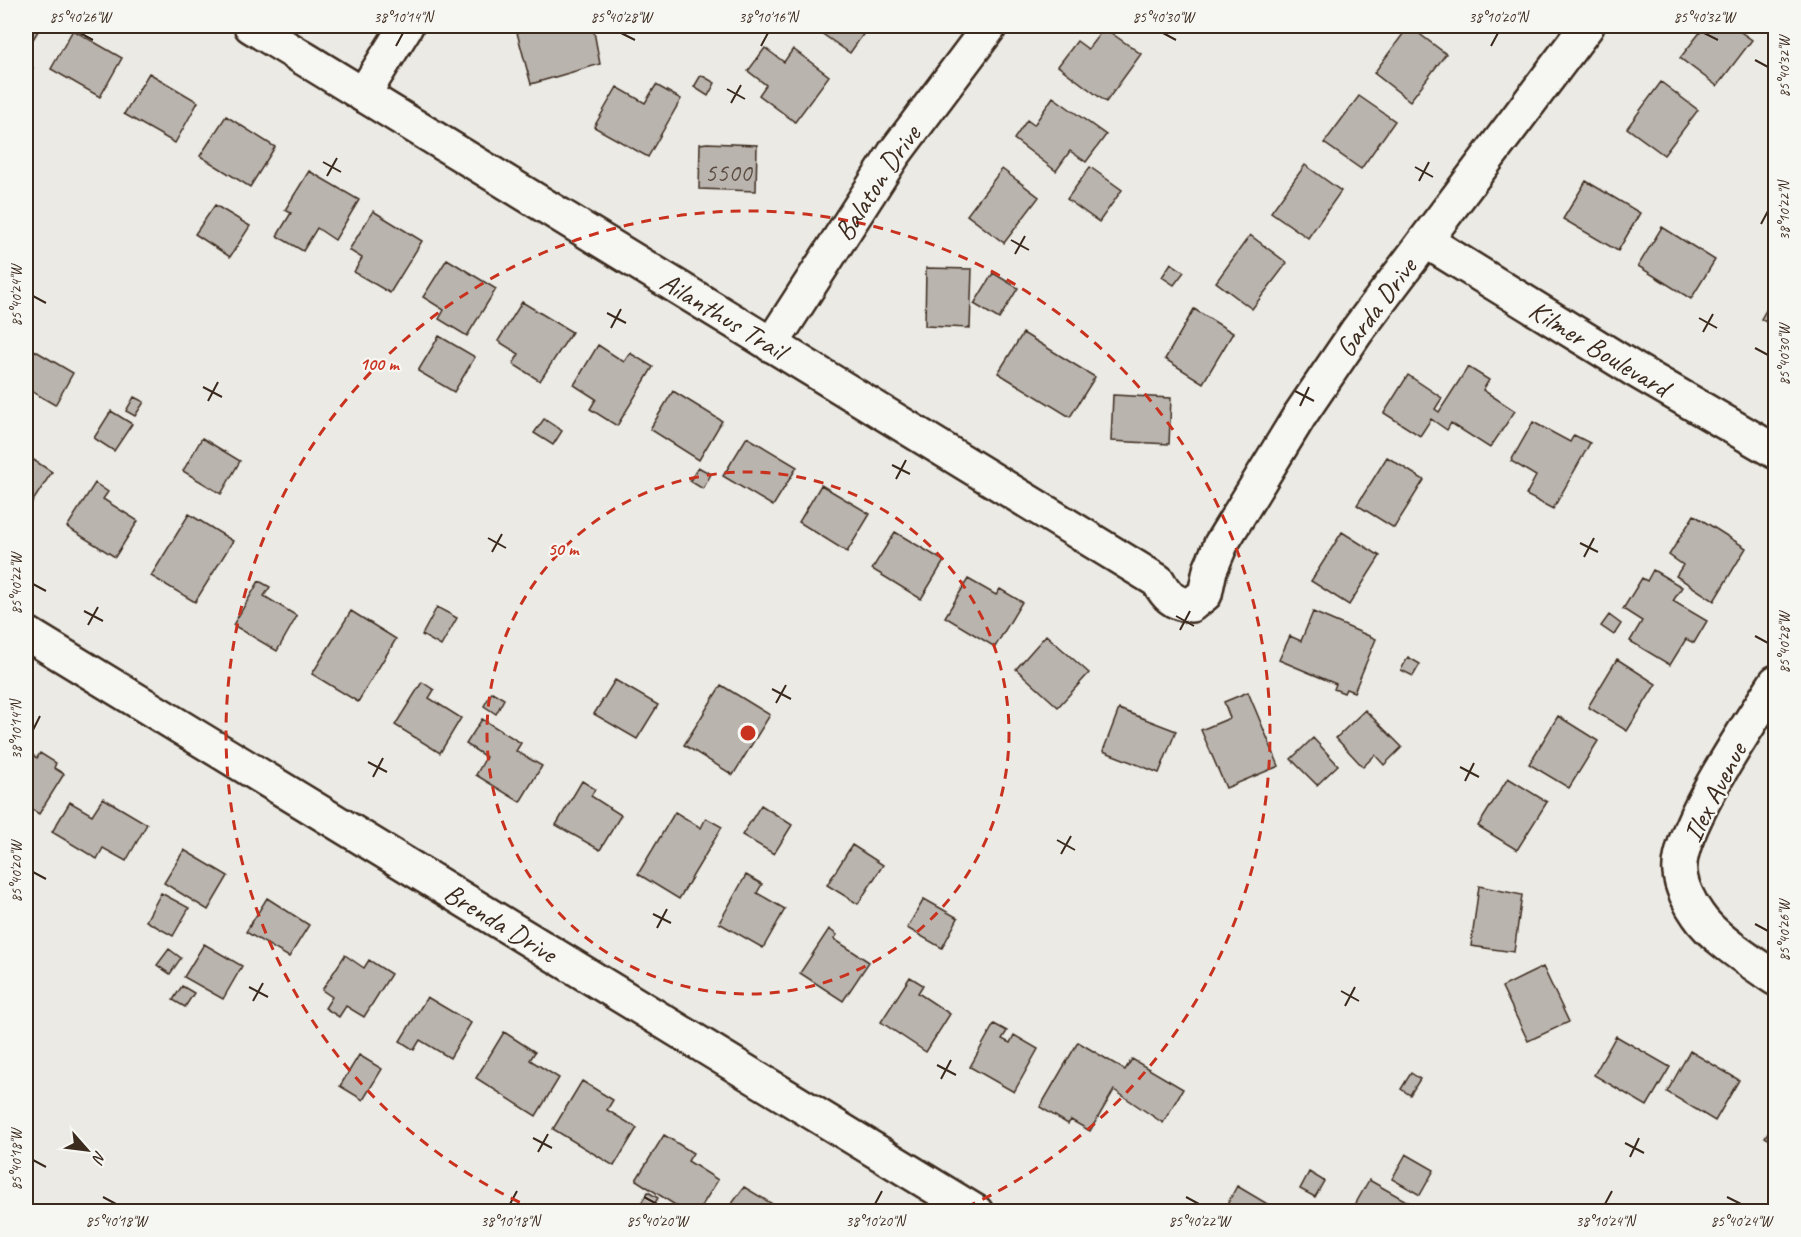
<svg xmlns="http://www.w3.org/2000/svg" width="1801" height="1237" font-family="Caveat,sans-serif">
	<rect width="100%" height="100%" fill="#ebeae5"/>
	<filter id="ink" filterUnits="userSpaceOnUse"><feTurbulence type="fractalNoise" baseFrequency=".0167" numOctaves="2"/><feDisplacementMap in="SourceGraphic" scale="12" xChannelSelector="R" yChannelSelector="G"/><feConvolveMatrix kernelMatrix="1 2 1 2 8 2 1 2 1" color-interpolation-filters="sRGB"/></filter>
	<g filter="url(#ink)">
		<!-- building -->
		<path fill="#bab4ae" stroke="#3b2a1e" stroke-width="1.5" d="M26 26H41L26 51Z
			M530 26H593L600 64 531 84 516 29Z
			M811 26H869L850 53Z
			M1409 26 1446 54 1410 101 1374 73Z
			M1705 26H1732L1752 40 1717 86 1680 58Z
			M1104 28 1141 54 1106 102 1058 66 1077 41 1088 49Z
			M73 30 122 58 100 97 51 69Z
			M765 48 784 62 793 49 829 76 795 122 759 95 766 85 748 71Z
			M26 64 33 68 26 82Z
			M149 73 198 102 175 143 124 114Z
			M701 75 715 83 708 96 694 87Z
			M1661 82 1698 110 1664 155 1627 128Z
			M656 85 681 99 648 157 594 127 617 87 645 103Z
			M1359 96 1395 121 1361 169 1324 143Z
			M1053 97 1106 135 1086 162 1070 151 1056 171 1014 139 1027 120 1034 125Z
			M226 116 275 147 250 187 200 156Z
			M707 143 757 145 756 191 699 189 700 144Z
			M1305 165 1341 191 1308 238 1271 212Z
			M1090 167 1122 190 1099 222 1067 199Z
			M1002 169 1039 197 1004 243 967 215Z
			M309 171 359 200 335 240 317 228 303 251 277 236 291 213 285 210Z
			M1586 181 1640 213 1618 251 1563 219Z
			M215 205 250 226 230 257 195 234Z
			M373 211 422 241 390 293 354 272 362 258 349 250Z
			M1662 227 1715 260 1691 299 1638 266Z
			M1250 235 1287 263 1252 309 1216 282Z
			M447 259 496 289 467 336 439 319 444 310 423 297Z
			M1171 263 1184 272 1174 285 1162 277Z
			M926 268 972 269 970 328 925 326Z
			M993 273 1018 288 999 319 974 304Z
			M1776 293V328L1761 319Z
			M522 302 572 332 540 381 513 364 519 354 498 341Z
			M1194 309 1233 333 1203 383 1165 359Z
			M1023 333 1095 377 1070 417 998 373Z
			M439 336 475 357 454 392 418 371Z
			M598 345 624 362 630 353 653 367 617 426 590 409 596 399 574 385Z
			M34 350 73 373 55 405 26 388V364Z
			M1468 367 1489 380 1483 390 1515 411 1490 448 1451 423 1447 430 1431 419 1420 436 1384 413 1408 375 1442 398 1435 409 1439 412Z
			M673 391 722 421 699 460 650 429Z
			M1113 395 1171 398 1169 444 1111 441Z
			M134 397 144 402 135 416 126 411Z
			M111 411 132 424 114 451 94 438Z
			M544 419 562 431 553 445 534 433Z
			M1533 422 1570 442 1574 435 1590 443 1553 509 1526 495 1536 476 1511 461Z
			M747 437 797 467 773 506 723 476Z
			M202 438 240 461 221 494 183 471Z
			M26 455 52 472 31 504 26 501Z
			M1387 457 1424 480 1394 528 1357 505Z
			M698 467 711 474 703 489 690 481Z
			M95 483 108 492 103 499 138 521 115 557 67 527Z
			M821 485 870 514 847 552 799 522Z
			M189 514 233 541 195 602 151 576Z
			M1694 515 1746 548 1714 601 1676 576 1683 565 1669 555Z
			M895 532 944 561 921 599 872 569Z
			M1342 532 1380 556 1349 605 1311 581Z
			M1653 570 1682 587 1673 601 1707 621 1694 643 1686 639 1670 665 1630 641 1642 621 1623 609 1642 578 1647 581Z
			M968 579 996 595 1000 589 1022 602 995 647 945 617Z
			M259 581 270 587 264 596 297 616 277 651 233 625Z
			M437 607 457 618 441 646 422 635Z
			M351 611 396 639 358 702 312 674Z
			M1313 612 1376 639 1354 692 1346 689 1344 693 1334 689 1336 684 1279 660 1290 636 1301 641Z
			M1609 615 1621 624 1614 635 1601 626Z
			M1046 635 1089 673 1058 707 1016 669Z
			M1408 657 1420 664 1413 676 1401 670Z
			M1617 659 1656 684 1627 731 1588 707Z
			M615 680 658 705 637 739 594 714Z
			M422 682 434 690 429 698 461 718 440 753 395 725Z
			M721 685 770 715 733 775 684 745Z
			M492 692 504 699 496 714 484 706Z
			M1248 692 1279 766 1226 788 1201 730 1230 718 1224 702Z
			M1119 709 1176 731 1159 773 1103 751Z
			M1365 710 1402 747 1384 765 1375 755 1363 767 1336 738Z
			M1558 716 1598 741 1569 788 1529 764Z
			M482 719 521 743 516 751 542 766 520 802 476 775 486 757 466 744Z
			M1313 738 1338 765 1317 785 1291 759Z
			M26 751 37 758 40 753 56 763 54 768 64 774 39 814 26 806Z
			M1508 778 1547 802 1517 850 1478 826Z
			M582 781 595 789 591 796 621 815 600 850 556 825Z
			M103 798 147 824 126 861 103 848 97 859 52 832 70 802 92 815Z
			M761 805 792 825 774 854 742 835Z
			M675 812 701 828 706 818 722 827 679 899 638 874Z
			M852 845 883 865 858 904 827 885Z
			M184 850 228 876 208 910 164 883Z
			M746 875 762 884 757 893 785 909 763 948 719 923Z
			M1479 886 1522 895 1514 952 1471 946Z
			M161 893 189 908 173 936 146 921Z
			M267 898 309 925 289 957 246 932Z
			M924 899 958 918 942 948 907 928Z
			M829 929 837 935 834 939 869 962 843 1001 800 973Z
			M204 944 242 966 223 999 184 977Z
			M169 949 181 958 170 974 157 965Z
			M345 955 364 968 369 960 391 974 364 1017 346 1006 339 1017 325 1008 332 997 322 990Z
			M1543 967 1569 1022 1528 1041 1502 987Z
			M910 977 923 985 918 993 950 1014 926 1052 881 1022Z
			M182 986 194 993 185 1007 173 1000Z
			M427 997 471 1023 450 1058 420 1040 414 1050 400 1041Z
			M994 1024 1007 1031 1002 1039 1010 1043 1014 1035 1038 1049 1014 1092 970 1067Z
			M504 1032 535 1052 530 1060 559 1078 536 1116 476 1078Z
			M1616 1036 1670 1067 1647 1106 1594 1075Z
			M1078 1042 1125 1070 1132 1059 1183 1089 1163 1123 1114 1090 1090 1131 1071 1120 1068 1124 1040 1107Z
			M1690 1051 1739 1080 1715 1121 1667 1092Z
			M359 1055 382 1069 363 1100 340 1086Z
			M1411 1073 1420 1079 1410 1095 1401 1089Z
			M582 1081 613 1100 607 1110 637 1128 614 1166 553 1129Z
			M1776 1120V1144L1765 1137Z
			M664 1135 693 1153 688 1161 718 1180 698 1212H686L636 1180Z
			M1406 1154 1434 1170 1420 1195 1392 1179Z
			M1309 1172 1324 1181 1315 1197 1300 1189Z
			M1369 1180 1417 1207 1414 1212 1352 1210Z
			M1237 1186 1281 1212H1223Z
			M744 1187 774 1205 771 1212H726Z
			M648 1192 658 1198 651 1209 641 1203Z"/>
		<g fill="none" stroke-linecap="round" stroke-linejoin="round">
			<defs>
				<g id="street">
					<path id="s1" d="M251 26 1158 581C1166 595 1173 604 1191 605L1205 594 1210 570 1221 544 1300 415 1357 331 1587 26"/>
					<path d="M363 95 406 26"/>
					<path id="s2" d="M1426 241 1635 370 1776 452"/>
					<path id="s3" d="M771 345 894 154 990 26"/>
					<path id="s4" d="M26 633 976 1212"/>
					<path d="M1776 682C1752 720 1675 832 1680 873 1681 886 1690 904 1698 915 1713 938 1753 963 1776 979"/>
				</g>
			</defs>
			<!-- street casing -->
			<use href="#street" stroke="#3b2a1e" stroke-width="38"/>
			<!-- street -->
			<use href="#street" stroke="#f6f6f2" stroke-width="33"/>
		</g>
	</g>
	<!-- ticks -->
	<path fill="none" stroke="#3b2a1e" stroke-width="2" d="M80 33 93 40M621 33 635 40M1163 33 1176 40M1704 33 1718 40M396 46 403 33M761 46 768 33M1491 46 1498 33M1755 60 1768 67M727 89 745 99M731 103 741 85M323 162 341 172M1415 167 1433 177M327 176 337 158M1419 181 1429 162M1761 224 1768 211M1011 240 1029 250M1015 254 1025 236M33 296 46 303M607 313 626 323M1699 318 1717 328M611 328 621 309M1703 332 1713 314M1755 348 1768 355M203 387 222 397M1295 391 1314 401M208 401 218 382M1300 406 1309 387M892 465 910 474M896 479 906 460M488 538 506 548M1580 543 1598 552M492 552 502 534M1584 557 1594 538M33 584 46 591M84 611 103 621M1176 616 1194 626M88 625 98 607M1180 630 1190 611M1755 636 1768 643M772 689 791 699M776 703 786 685M33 730 40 716M368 762 387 772M1460 767 1479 777M373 777 383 758M1465 781 1474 763M1057 840 1075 850M1061 854 1071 836M33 872 46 879M653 914 671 923M1755 924 1768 931M657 928 667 909M249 987 268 997M1341 991 1359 1001M253 1001 263 983M1345 1006 1355 987M937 1065 956 1075M941 1079 951 1060M533 1138 552 1148M1625 1143 1644 1153M538 1152 548 1134M1630 1157 1639 1138M33 1160 46 1167M103 1197 116 1204M644 1197 657 1204M1186 1197 1199 1204M1727 1197 1741 1204M510 1204 517 1191M875 1204 882 1191M1605 1204 1612 1191"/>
	<!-- distance rings -->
	<g fill="none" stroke="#c8321e" stroke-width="3" stroke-dasharray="10 8">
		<circle cx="748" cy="733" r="261"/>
		<path d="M536 1210A522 522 0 1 1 960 1210"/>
	</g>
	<g text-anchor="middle" stroke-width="4.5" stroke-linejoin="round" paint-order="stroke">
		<!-- number labels -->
		<g font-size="26" fill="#5b4c42">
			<text x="728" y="181">5500</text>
		</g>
		<!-- street labels -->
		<g font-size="28" fill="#3b2a1e" stroke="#f6f6f2">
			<text dy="10" stroke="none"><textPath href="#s3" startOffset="194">Balaton Drive</textPath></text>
			<text dy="10" stroke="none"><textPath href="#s1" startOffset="1460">Garda Drive</textPath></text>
			<text dy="10" stroke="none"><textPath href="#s1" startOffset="554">Ailanthus Trail</textPath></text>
			<text dy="10" stroke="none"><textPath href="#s2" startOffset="204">Kilmer Boulevard</textPath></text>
			<text transform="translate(1714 792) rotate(-63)" y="10">Ilex Avenue</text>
			<text dy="10" stroke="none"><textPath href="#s4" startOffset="556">Brenda Drive</textPath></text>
		</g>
	</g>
	<circle cx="748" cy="733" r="9" fill="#c8321e" stroke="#f6f6f2" stroke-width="3"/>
	<g font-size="18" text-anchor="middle" font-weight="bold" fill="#c8321e" stroke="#f6f6f2" stroke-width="4.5" stroke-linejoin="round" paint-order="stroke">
		<text x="379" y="370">100 m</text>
		<text x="563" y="555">50 m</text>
	</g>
	<!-- margin -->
	<rect width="1801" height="1237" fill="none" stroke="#f6f6f2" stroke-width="66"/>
	<!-- north arrow -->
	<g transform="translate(87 1150) rotate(118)" stroke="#f6f6f2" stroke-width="4.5" paint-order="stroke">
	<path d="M0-4.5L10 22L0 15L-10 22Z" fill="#3b2a1e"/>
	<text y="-9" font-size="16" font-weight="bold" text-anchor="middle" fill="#3b2a1e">N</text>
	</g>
	<rect x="33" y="33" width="1735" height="1171" fill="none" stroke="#3b2a1e" stroke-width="2"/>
	<g font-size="15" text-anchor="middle" fill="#3b2a1e">
		<text x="80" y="22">85°40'26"W</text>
		<text x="403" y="22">38°10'14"N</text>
		<text x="621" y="22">85°40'28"W</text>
		<text x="768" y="22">38°10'16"N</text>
		<text x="1163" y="22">85°40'30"W</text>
		<text x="1498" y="22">38°10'20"N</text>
		<text x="1704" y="22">85°40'32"W</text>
		<text transform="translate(1784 67) rotate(-90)" y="5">85°40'32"W</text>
		<text transform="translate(1784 211) rotate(-90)" y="5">38°10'22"N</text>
		<text transform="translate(16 296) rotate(-90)" y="5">85°40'24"W</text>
		<text transform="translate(1784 355) rotate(-90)" y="5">85°40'30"W</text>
		<text transform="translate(16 584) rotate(-90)" y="5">85°40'22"W</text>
		<text transform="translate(1784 643) rotate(-90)" y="5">85°40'28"W</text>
		<text transform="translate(16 730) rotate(-90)" y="5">38°10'14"N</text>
		<text transform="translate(16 872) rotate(-90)" y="5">85°40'20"W</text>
		<text transform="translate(1784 931) rotate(-90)" y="5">85°40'26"W</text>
		<text transform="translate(16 1160) rotate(-90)" y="5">85°40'18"W</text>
		<text x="116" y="1226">85°40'18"W</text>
		<text x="510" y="1226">38°10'18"N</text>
		<text x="657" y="1226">85°40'20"W</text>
		<text x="875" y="1226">38°10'20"N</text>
		<text x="1199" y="1226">85°40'22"W</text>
		<text x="1605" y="1226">38°10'24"N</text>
		<text x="1741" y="1226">85°40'24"W</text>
	</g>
</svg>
